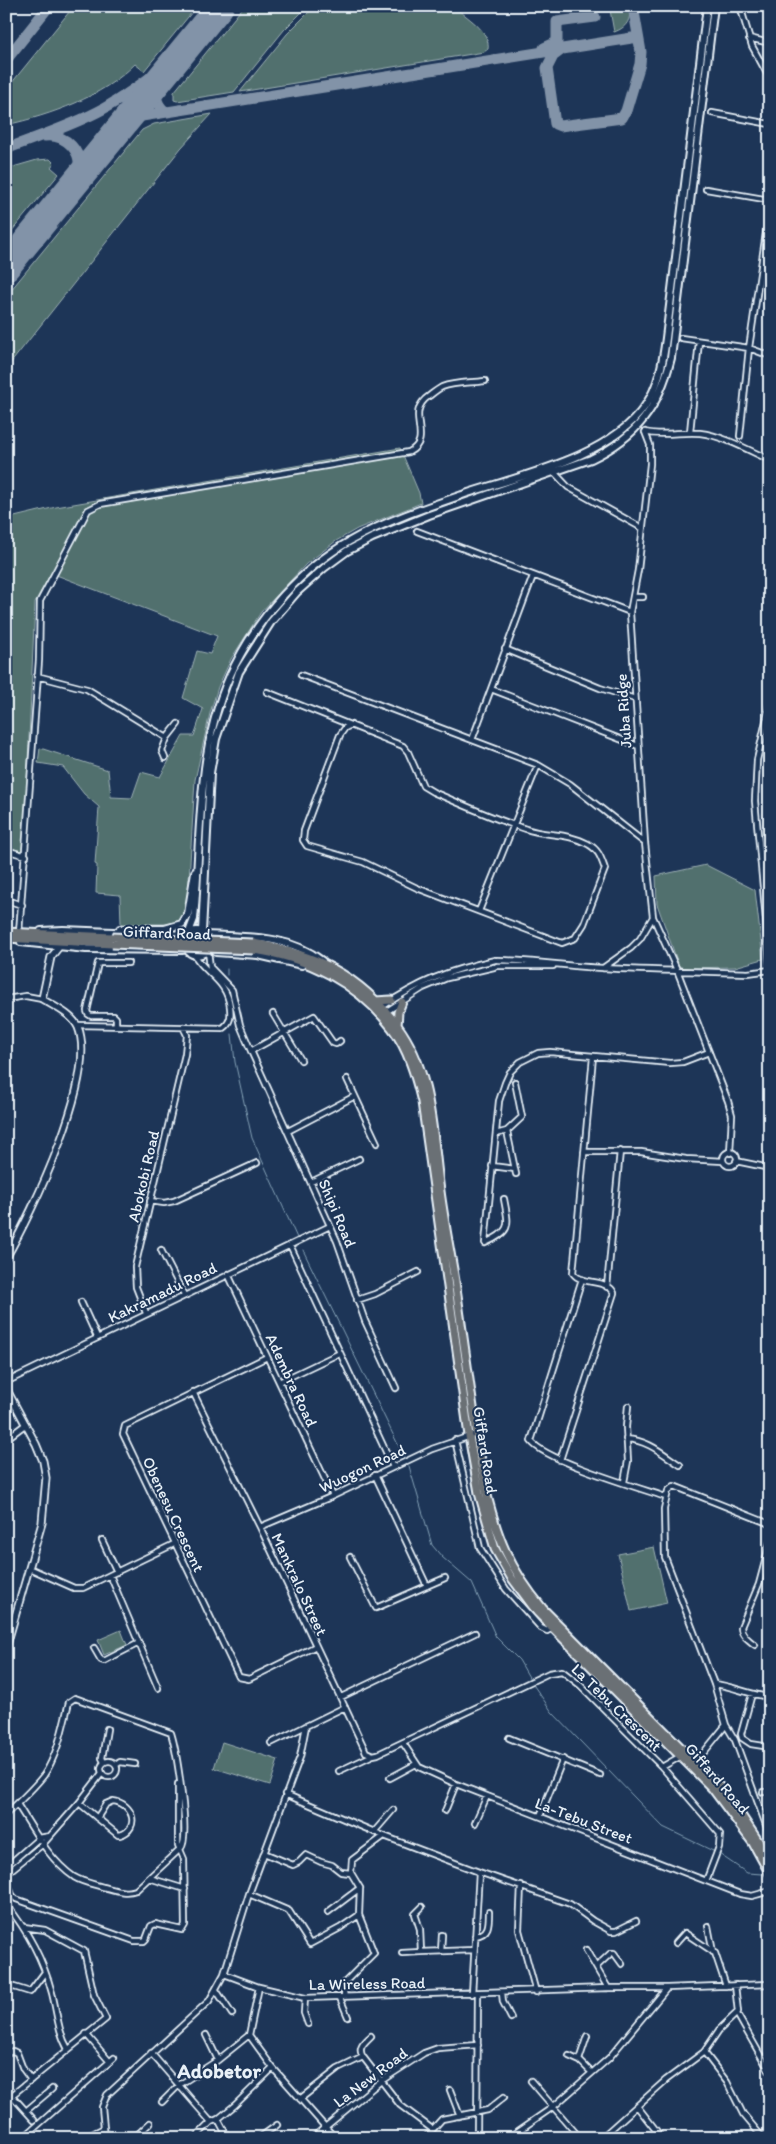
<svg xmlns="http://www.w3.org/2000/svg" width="776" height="2144" font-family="Itim,sans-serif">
	<rect width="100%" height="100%" fill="#1d3557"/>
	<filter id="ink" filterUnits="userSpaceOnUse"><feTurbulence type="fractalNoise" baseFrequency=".02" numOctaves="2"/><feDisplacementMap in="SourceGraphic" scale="10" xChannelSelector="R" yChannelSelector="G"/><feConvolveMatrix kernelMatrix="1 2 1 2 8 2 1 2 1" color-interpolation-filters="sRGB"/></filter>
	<g filter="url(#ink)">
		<!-- green -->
		<path fill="#516f6e" stroke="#9cb0b3" d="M74 6H197L144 71 135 64C102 97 51 115 6 125V90Z
			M244 6H308L284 30 234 92 177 101 174 100V92Z
			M315 6H453C465 16 491 31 488 49L484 52 240 92 287 34Z
			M613 6H629C632 20 626 28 614 32L610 10Z
			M212 114 181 148 6 369V296L142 130 154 124Z
			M50 159 54 163 51 167 59 174 6 238V169L37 160Z
			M400 448 419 493 421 503 357 529 336 541 306 564 261 612 231 659 218 687 210 713 195 780 187 912 181 921 176 924H121L120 895 96 893 97 865 95 864 99 807 84 794 63 767 38 763 40 748 108 770 111 797 132 798 141 772 160 777 183 736H194L203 709 183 698 197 651 210 654 217 636 51 573 35 602 24 852 6 846V519L56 507Z
			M706 865 755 890 763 959 735 967 684 968 679 966 657 904 656 876Z
			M654 1547 667 1603 631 1611 618 1554Z
			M121 1630 127 1645 104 1655 98 1640Z
			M222 1742 278 1760 270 1785 214 1768Z"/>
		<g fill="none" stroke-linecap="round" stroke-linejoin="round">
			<!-- stream -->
			<path stroke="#84a1b6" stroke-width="1" d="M227 975V969
				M232 1034 235 1062 252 1138 297 1238
				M303 1250 405 1459
				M409 1466 432 1545 442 1557 472 1583 496 1637 519 1660 530 1679
				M534 1686 552 1712 663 1827 715 1852
				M719 1854 747 1873 762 1874"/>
			<!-- taxiway -->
			<path stroke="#8293a8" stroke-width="11" d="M544 48 557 42V22L595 17
				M561 50 553 56 547 68 555 124 560 126 622 118 626 111 640 64 641 52 633 6
				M6 60 49 6
				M161 78C154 90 154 104 166 112
				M122 126 131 120 142 116 638 37
				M45 136C66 134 84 152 78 173 76 182 69 190 64 197
				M6 149C39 136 72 126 103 109 130 94 154 75 179 56"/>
			<!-- runway -->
			<path stroke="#8293a8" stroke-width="28" d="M6 267 220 6"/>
			<defs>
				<path id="minor" d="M740 6 752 46 769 77
					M749 38 770 43
					M770 61V91
					M712 113 770 124
					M706 189 770 200
					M681 338 749 348 770 356
					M645 432C664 437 681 431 700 433 724 436 748 450 770 460
					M690 432 699 341
					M740 436 749 348 770 206
					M553 471 568 487 642 528
					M417 531 630 612
					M633 597H643
					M505 649 600 688 635 699
					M301 675 538 765 570 784 645 843
					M37 676 87 689 167 738 178 724
					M491 689 638 746
					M267 692 403 746 408 752 423 786 433 792C464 805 494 819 526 829 546 836 569 833 588 844 599 850 601 858 605 869L584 924 575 938 562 943 417 888 363 862 307 846 303 840 304 831 340 735 345 728 351 725
					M770 704 757 760 755 801 770 963
					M472 740 533 576
					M165 758 162 751 167 738
					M6 850 26 856
					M6 900 22 905
					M479 911 538 765
					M653 917 677 970 728 1101 732 1115 730 1153
					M19 933 39 660 40 601 88 510 100 504 409 452C435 438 403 414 429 396 433 393 438 389 442 387 455 382 472 383 485 381
					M208 951 210 967 232 990 240 1025 251 1051
					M497 960C533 960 568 967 603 968 652 971 700 971 748 973L770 970
					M497 966H553
					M603 968 631 948 640 939 653 917 645 843 630 612 638 570 650 464V445L645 432
					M6 999 26 996 42 999
					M380 1008C421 981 446 971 495 960
					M384 1013 423 988 447 978 494 967
					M273 1014 301 1060
					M77 1025 223 1028C231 1022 231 1016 230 1007 227 981 208 976 195 956
					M116 1026V1018L114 1016H91L88 1014 87 1011 98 963H128
					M340 1041 336 1044 333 1043 314 1016 251 1051 337 1241 365 1321 396 1388
					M347 1079 377 1143
					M288 1131 355 1096
					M507 1131 516 1174
					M496 1134 507 1131 522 1117 515 1082
					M584 1152H641L686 1159 723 1161
					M723 1159a7 7 0 1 1 14 0a7 7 0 1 1-14 0Z
					M736 1161 770 1168
					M492 1166 515 1169
					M311 1182 359 1159
					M504 1199C509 1226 512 1231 485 1243L499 1101 505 1083 510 1072 520 1062 538 1053 550 1052 670 1063 683 1062 709 1052
					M150 1201 164 1203 174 1201 257 1163
					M290 1245 393 1467
					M161 1250 184 1295
					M228 1274 333 1496
					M582 1279 531 1441C544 1460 639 1488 666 1497
					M607 1287 620 1151
					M357 1300 375 1294 418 1272
					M81 1302 97 1337
					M146 1313 136 1287 135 1267 185 1054 187 1035 183 1027
					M267 1357 125 1426 123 1434 239 1677 249 1679 316 1646
					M6 1382 330 1226
					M279 1382 340 1353
					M193 1392 260 1527 366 1752 373 1755 378 1754 549 1673 562 1671 580 1685 662 1767 720 1834 719 1847 706 1881
					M6 1439 26 1424
					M626 1439C648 1440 663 1454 680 1465
					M455 1440 480 1548 506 1589 541 1628 547 1631 552 1628
					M560 1460 614 1293C607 1278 582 1286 573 1273L593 1057
					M375 1475 427 1586
					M624 1482 628 1461 626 1427 628 1406
					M260 1527 333 1496 432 1449 476 1434
					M102 1540 117 1572
					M350 1557 376 1608 445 1578
					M29 1568 74 1588H83L174 1544
					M110 1575 158 1688
					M755 1645C749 1640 741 1635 741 1627L759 1584 770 1543
					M94 1648 101 1660 104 1661 139 1643
					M714 1684C733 1686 750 1695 770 1697
					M752 1694 741 1734 742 1738 751 1744 770 1747
					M341 1697 475 1633
					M726 1725 735 1740 770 1836
					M509 1738 600 1775
					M271 1743 345 1707
					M403 1743 419 1767 456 1784 740 1894 752 1896 770 1891
					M101 1769a8 8 0 1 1 16 0a8 8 0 1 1-16 0Z
					M104 1762 102 1758 107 1729
					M696 1762 726 1725 714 1684 665 1557 664 1509 668 1491 674 1486 770 1524
					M116 1765 120 1762 135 1764
					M662 1767 681 1756
					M339 1771 373 1755
					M390 1778 416 1764
					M763 1792H770
					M285 1794 384 1836 479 1872 570 1904 593 1921 611 1931H616L636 1921
					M79 1803 118 1835H120C141 1829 133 1803 113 1801L106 1804 97 1818
					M445 1811 456 1784
					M6 1814C19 1802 33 1789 44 1775 58 1754 63 1726 69 1702L75 1698 171 1733C176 1749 191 1837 181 1848L136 1890C125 1894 115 1890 103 1887 93 1884 82 1882 74 1877 49 1860 33 1829 17 1804
					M540 1816 563 1759
					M475 1823 487 1796
					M374 1832 393 1810
					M264 1853 293 1865 299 1862 306 1855 321 1862 332 1865 341 1872 351 1873
					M6 1867 39 1838 50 1836
					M6 1874 43 1844 79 1803 102 1773
					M149 1878 185 1889
					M6 1879 12 1895 16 1899 134 1941H144L146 1939 151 1926 155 1924 182 1930 185 1925 184 1859 178 1845V1784
					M521 1886 519 1930 536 1992
					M249 1894 289 1911 310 1944 340 1928 359 1915
					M6 1904C28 1931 43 1959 52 1993 57 2012 58 2032 68 2049
					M422 1907 415 1914 420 1929 421 1952 474 1950
					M328 1912 360 1888
					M708 1926 713 1952
					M475 1936C489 1934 489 1925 489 1912
					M676 1943 685 1933 715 1953 726 1986
					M586 1950 608 1988
					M441 1951 442 1935
					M402 1953 421 1952
					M596 1967 611 1953H614L622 1964
					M224 1974 249 1894 300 1757 306 1726
					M6 1989 14 1987 30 1992 45 1972
					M216 1990 232 2014
					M502 1993 503 2002 511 2018
					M472 1994 479 1872
					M344 1997 345 1982 374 1953 359 1915 360 1888 351 1873 352 1860 384 1836
					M305 1998 304 2013 308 2024
					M340 1998 348 2017
					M737 2014 770 2072
					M86 2034 110 2062
					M206 2035 218 2060
					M249 2035 273 2068 335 2138
					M704 2052 727 2082 743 2114 763 2138
					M6 2053 13 2051 17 2053 23 2069 31 2080
					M151 2053 211 2122
					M569 2056 580 2061 592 2073
					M363 2057C357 2048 364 2043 371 2036
					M579 2060 587 2036
					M531 2081 580 2138
					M6 2089 34 2120
					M450 2090 460 2116
					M300 2099 338 2069 363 2057 400 2105 432 2129
					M6 2100 106 2019 94 1995 84 1951 45 1930 24 1927
					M162 2102 179 2085 218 2060 249 2035 259 1987
					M637 2106 662 2138
					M26 2111 52 2089
					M218 2119 228 2138
					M6 2137 7 2138
					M23 2138 114 2058
					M84 2138 104 2128
					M105 2138 102 2107 107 2095 209 2001 224 1974 259 1987 305 1998 608 1988H667
					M134 2138 150 2123
					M195 2138 211 2122 218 2119 235 2105 273 2068
					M259 2138 277 2125
					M312 2138 381 2081 424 2053 438 2048 478 2045
					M425 2138 442 2119 488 2110 504 2097
					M477 2138 478 1993
					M508 2138 553 2107 609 2058 667 1988 770 1984
					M601 2138 666 2080 704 2052 719 2030 738 2012 735 1985"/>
				<path id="tertiary" d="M6 1258C32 1213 98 1076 78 1027 72 1014 53 1006 42 999L51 957 59 947
					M6 1388 36 1444 43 1461 46 1478 42 1523 6 1648"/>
				<path id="secondary" d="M120 929H165L182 924 188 914 195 872
					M185 943a12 12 0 1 1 24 0a12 12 0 1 1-24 0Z
					M41 931 63 930 188 935 194 919C202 833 195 744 235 665 259 617 302 568 350 541 385 521 427 507 465 494 523 475 610 457 645 406 659 386 663 361 666 338L707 6
					M202 932 210 773 216 739 239 672 271 622 297 592 324 568 347 551 372 538 429 515 591 459C637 437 659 407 671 358L714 6
					M207 935C246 937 290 935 322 961
					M21 942 86 949 183 950
					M216 952 258 955 302 965"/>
				<path id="primary" d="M6 932 112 937
					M6 938 112 944
					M253 943C315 954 358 974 397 1025 433 1073 432 1134 440 1191 444 1221 450 1251 455 1281 465 1350 474 1418 485 1487 497 1538 509 1568 543 1609L719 1786 739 1812 770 1859
					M253 950C307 957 358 983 392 1028 408 1049 416 1077 422 1102L469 1436 479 1493 495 1549 511 1577 537 1612 712 1788 753 1843 770 1874
					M375 1001 391 1000
					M397 1026 398 1012 402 1002"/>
			</defs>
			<!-- minor casing -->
			<use href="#minor" stroke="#e8f1f8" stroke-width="8"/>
			<!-- tertiary casing -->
			<use href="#tertiary" stroke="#e8f1f8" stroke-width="9"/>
			<!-- secondary casing -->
			<use href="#secondary" stroke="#e8f1f8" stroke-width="10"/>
			<!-- primary casing -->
			<use href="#primary" stroke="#e8f1f8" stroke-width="11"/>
			<!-- minor -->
			<use href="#minor" stroke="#1d3557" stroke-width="4.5"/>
			<!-- tertiary -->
			<use href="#tertiary" stroke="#1d3557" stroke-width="5.5"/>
			<!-- secondary -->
			<use href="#secondary" stroke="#1d3557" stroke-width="6"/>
			<!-- primary -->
			<use href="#primary" stroke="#6b6f75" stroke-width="7"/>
			<defs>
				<path id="primary-bridge" d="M112 937 253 943
					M112 944 253 950"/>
			</defs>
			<!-- primary-bridge casing -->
			<use href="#primary-bridge" stroke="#e8f1f8" stroke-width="11" stroke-linecap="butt"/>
			<!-- primary-bridge -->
			<use href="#primary-bridge" stroke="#6b6f75" stroke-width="7"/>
		</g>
	</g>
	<g text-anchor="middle" stroke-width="4" stroke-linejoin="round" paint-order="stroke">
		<!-- street labels -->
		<g font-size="16" fill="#e8f1f8" stroke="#1d3557">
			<text transform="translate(623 711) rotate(-94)" y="6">Juba Ridge</text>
			<text transform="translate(167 932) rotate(2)" y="6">Giffard Road</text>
			<text transform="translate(143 1176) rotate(-77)" y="6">Abokobi Road</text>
			<text transform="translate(338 1213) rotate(67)" y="6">Shipi Road</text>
			<text transform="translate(162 1292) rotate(-26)" y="6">Kakramadu Road</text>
			<text transform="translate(292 1380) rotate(65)" y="6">Adembra Road</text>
			<text transform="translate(486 1450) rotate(81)" y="6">Giffard Road</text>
			<text transform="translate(362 1468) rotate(-25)" y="6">Wuogon Road</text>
			<text transform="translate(174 1514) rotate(65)" y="6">Obenesu Crescent</text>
			<text transform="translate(300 1584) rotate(65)" y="6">Mankralo Street</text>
			<text transform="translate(617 1707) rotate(44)" y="6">La Tebu Crescent</text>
			<text transform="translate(718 1778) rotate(49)" y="6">Giffard Road</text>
			<text transform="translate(584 1820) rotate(21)" y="6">La-Tebu Street</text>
			<text transform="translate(367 1983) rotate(-1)" y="6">La Wireless Road</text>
			<text transform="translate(370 2077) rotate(-37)" y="6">La New Road</text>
		</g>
		<!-- district labels -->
		<g font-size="21" font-weight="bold" fill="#e8f1f8" stroke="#1d3557">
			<text x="219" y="2078">Adobetor</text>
		</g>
	</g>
	<!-- margin -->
	<rect width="776" height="2144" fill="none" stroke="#1d3557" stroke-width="25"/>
	<rect x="12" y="12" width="751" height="2119" fill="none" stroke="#e8f1f8" stroke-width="2" filter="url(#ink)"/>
</svg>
